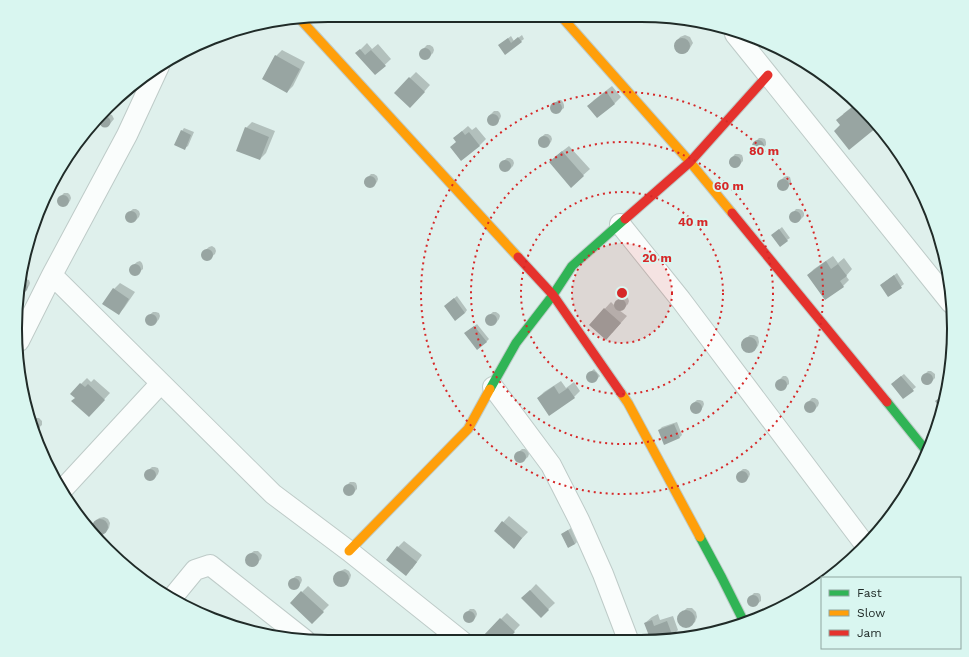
<svg xmlns="http://www.w3.org/2000/svg" width="969" height="657" font-family="'Work Sans',sans-serif">
	<rect width="100%" height="100%" fill="#dff0ec"/>
	<!-- shadow -->
	<path fill="#0003" d="M351 15H360L357 17H354Z
		M522 35 524 39 505 53 502 43 511 36 514 41Z
		M685 35 690 37 693 43 690 48 687 51 683 54H681L676 51 675 45 680 37Z
		M367 43 372 49 378 44 391 59 375 74 357 53Z
		M427 45H430L433 47 434 50 433 53 430 56 427 58H424L421 57 420 54 421 51Z
		M282 50 305 62 293 86 287 92 276 56Z
		M416 72 430 85 416 101 410 78Z
		M612 86 621 97 615 103 597 117 588 106 594 100Z
		M558 100H561L563 102 564 105V108L560 111 558 113H555L552 112 551 109 552 106Z
		M857 103 862 107 877 125 875 128 843 114Z
		M494 111H498L500 113 501 116 500 119 495 124 491 125 489 123 488 120V117Z
		M109 114 112 115 114 119 109 125 104 126 102 125 101 122 103 118 106 115Z
		M252 122 275 131 266 153 260 159 246 128Z
		M468 126 472 130 476 127 486 139 480 145 461 160 457 142 454 138Z
		M184 128 194 132 188 146 185 148 182 131Z
		M545 134H548L551 136 552 139 551 142 548 145 545 147H542L539 146 538 142 539 139Z
		M759 138H762L765 139 766 142V145L760 151 757 152 754 150 753 147V144Z
		M569 146 590 169 571 186 556 156Z
		M735 154H739L742 155 743 158V161L737 167 734 168 731 166 729 163 730 160Z
		M507 158H510L513 160 514 163 513 166 510 169 507 171H504L501 170 500 167 501 163Z
		M371 174H374L377 176 378 179 377 182 374 185 371 187H368L366 186 364 183 365 180Z
		M787 176 790 177 791 181V184L785 189 782 190 779 189 777 186 778 183 784 177Z
		M64 193H68L70 195 71 198 70 201 67 204 64 206H61L59 205 58 202 59 198Z
		M46 197 47 200 39 208Z
		M133 209H136L139 211 140 214 139 217 136 220 133 222H130L127 221 126 217 127 214Z
		M796 209H799L802 210 804 213V216L798 222 795 223 792 221 790 218 791 215Z
		M782 227 790 238 787 240 775 233Z
		M212 246 215 248 216 251 215 254 209 259 206 260 203 258 202 255 203 252 209 247Z
		M833 256 838 263 844 258 852 269 846 276 849 280 843 286 825 299 808 275 814 269Z
		M140 261 142 263 143 266V269L137 274 134 275 131 273 130 270 131 267 137 262Z
		M897 273 904 284 889 296 881 285Z
		M23 279H26L29 280 30 283 29 286 23 292H20L18 291V288L19 282Z
		M120 283 135 292 124 308 118 314 114 289Z
		M457 296 467 310 465 313 445 306Z
		M622 296H625L628 298 629 301 628 304 622 310H619L627 316 612 333 590 325 611 302 615 306 616 302Z
		M153 312H156L159 313 160 316 159 319 156 323 153 325H150L147 323 146 320 147 317Z
		M493 312H496L499 314 500 316 499 319 496 323 493 325H490L487 323 486 320 487 317Z
		M477 324 489 339 486 342 468 331Z
		M750 335H754L758 337 759 342 758 346 755 349 748 352 746 351 743 348 742 344 745 339Z
		M594 369 600 376 594 382H591L588 380 587 377 588 374Z
		M928 371H931L935 374V378L928 385 924 384 922 382V377Z
		M904 374 916 387 903 398 895 381Z
		M783 376H786L788 378 789 381V384L785 387 783 390H780L777 388 776 385 777 382Z
		M87 378 91 382 94 379 110 393 89 416 76 398 71 394Z
		M561 381 566 388 574 382 580 391 574 397 538 398 544 392Z
		M948 391 942 410 936 401 942 395Z
		M812 398H815L818 400 819 403 818 406 812 412H809L806 410 805 407 806 404Z
		M697 400H700L703 401 704 404 703 407 700 411 697 413H694L692 411 690 408 691 405Z
		M34 418H39L42 421V425L35 431 32 421Z
		M677 422 682 435 680 437 659 430 662 427Z
		M522 449H525L528 451 529 454 528 457 522 462H519L516 460 515 458 516 454Z
		M152 467H155L158 468 159 471 158 474 155 478 152 480H149L146 478 145 475 146 472Z
		M743 469H746L749 471 750 474 749 477 746 480 743 482H740L738 480 737 478V474Z
		M350 482H354L356 483 357 486V489L351 495H347L345 493 344 490 345 487Z
		M509 516 528 532 514 547 495 531Z
		M104 517 108 519 110 523 109 528 105 533 100 535H98L94 532 92 527 94 523 99 518Z
		M571 528 578 541 575 544 568 547 562 534Z
		M404 541 422 555 412 569 398 547Z
		M254 551H258L262 555 261 559 255 565 251 566 247 564 246 560 247 556Z
		M345 569 349 571 351 575 350 579 344 585 339 586 335 582 334 578 340 571Z
		M296 576H299L301 577 302 580 301 583 298 587 296 589H292L290 587 289 584V581Z
		M536 584 555 603 541 616 523 598Z
		M308 586 329 605 318 616 302 592Z
		M754 593H758L760 594 761 597V601L757 604 755 606H751L749 604 748 601 749 598Z
		M687 608H692L696 612 697 617 695 622 691 625 684 627 680 624 678 620 679 615Z
		M470 609H474L476 611 477 614 476 617 471 622H467L465 621 464 618V615Z
		M507 613 520 625 504 642H491L484 636Z
		M658 614 660 620 673 616 678 630 672 636 645 623 652 617Z"/>
	<!-- building -->
	<path fill="#98a5a2" d="M518 37 522 42 505 55 498 45 508 38 511 43Z
		M674 46a8 8 0 1 1 16 0a8 8 0 1 1-16 0Z
		M419 54a6 6 0 1 1 12 0a6 6 0 1 1-12 0Z
		M360 49 365 55 371 50 386 66 375 75 355 53Z
		M275 55 300 69 287 93 262 79Z
		M409 77 425 92 410 108 394 93Z
		M606 91 615 104 597 118 587 106Z
		M550 108a6 6 0 1 1 12 0a6 6 0 1 1-12 0Z
		M856 104 876 128 849 150 834 131 840 125 836 120Z
		M487 120a6 6 0 1 1 12 0a6 6 0 1 1-12 0Z
		M99.5 122a5.5 5.5 0 1 1 11 0a5.5 5.5 0 1 1-11 0Z
		M245 127 269 137 260 160 236 151Z
		M181 130 191 135 185 150 174 145Z
		M462 131 465 135 469 132 480 146 461 161 450 147 456 142 453 138Z
		M538 142a6 6 0 1 1 12 0a6 6 0 1 1-12 0Z
		M752 146a6 6 0 1 1 12 0a6 6 0 1 1-12 0Z
		M562 151 584 176 571 188 549 162Z
		M729 162a6 6 0 1 1 12 0a6 6 0 1 1-12 0Z
		M499 166a6 6 0 1 1 12 0a6 6 0 1 1-12 0Z
		M364 182a6 6 0 1 1 12 0a6 6 0 1 1-12 0Z
		M777 185a6 6 0 1 1 12 0a6 6 0 1 1-12 0Z
		M57 201a6 6 0 1 1 12 0a6 6 0 1 1-12 0Z
		M789 217a6 6 0 1 1 12 0a6 6 0 1 1-12 0Z
		M125 217a6 6 0 1 1 12 0a6 6 0 1 1-12 0Z
		M779 229 788 241 780 247 771 235Z
		M201 255a6 6 0 1 1 12 0a6 6 0 1 1-12 0Z
		M826 261 831 269 838 264 847 276 840 281 844 287 825 300 807 275Z
		M129 270a6 6 0 1 1 12 0a6 6 0 1 1-12 0Z
		M894 275 902 288 888 297 880 285Z
		M19 281H23L26 283 28 287 27 290 24 293H20L18 292V288Z
		M113 288 129 299 119 315 102 304Z
		M454 298 465 313 455 321 444 306Z
		M614 305a6 6 0 1 1 12 0a6 6 0 1 1-12 0Z
		M604 308 621 323 606 340 589 325Z
		M145 320a6 6 0 1 1 12 0a6 6 0 1 1-12 0Z
		M485 320a6 6 0 1 1 12 0a6 6 0 1 1-12 0Z
		M474 326 487 342 477 350 464 333Z
		M741 345a8 8 0 1 1 16 0a8 8 0 1 1-16 0Z
		M586 377a6 6 0 1 1 12 0a6 6 0 1 1-12 0Z
		M921 379a6 6 0 1 1 12 0a6 6 0 1 1-12 0Z
		M901 376 914 391 903 399 891 384Z
		M775 385a6 6 0 1 1 12 0a6 6 0 1 1-12 0Z
		M80 383 85 387 88 384 105 400 89 417 71 401 75 398 70 394Z
		M554 386 559 394 568 388 575 398 549 416 537 398Z
		M947 393 942 411 935 401Z
		M804 407a6 6 0 1 1 12 0a6 6 0 1 1-12 0Z
		M690 408a6 6 0 1 1 12 0a6 6 0 1 1-12 0Z
		M31 420 36 421 39 424 40 428 36 432Z
		M674 424 680 438 664 445 658 430Z
		M514 457a6 6 0 1 1 12 0a6 6 0 1 1-12 0Z
		M144 475a6 6 0 1 1 12 0a6 6 0 1 1-12 0Z
		M736 477a6 6 0 1 1 12 0a6 6 0 1 1-12 0Z
		M343 490a6 6 0 1 1 12 0a6 6 0 1 1-12 0Z
		M92 527a8 8 0 1 1 16 0a8 8 0 1 1-16 0Z
		M502 521 522 538 514 549 494 531Z
		M568 530 575 544 568 548 561 534Z
		M397 546 417 562 406 576 386 560Z
		M245 560a7 7 0 1 1 14 0a7 7 0 1 1-14 0Z
		M333 579a8 8 0 1 1 16 0a8 8 0 1 1-16 0Z
		M288 584a6 6 0 1 1 12 0a6 6 0 1 1-12 0Z
		M530 590 549 610 541 618 521 598Z
		M301 591 324 612 312 624 290 603Z
		M747 601a6 6 0 1 1 12 0a6 6 0 1 1-12 0Z
		M677 619a9 9 0 1 1 18 0a9 9 0 1 1-18 0Z
		M463 617a6 6 0 1 1 12 0a6 6 0 1 1-12 0Z
		M500 618 515 632 505 642H490L483 636Z
		M652 620 654 626 667 621 673 637 666 640 651 641 644 623Z"/>
	<g fill="none" stroke-linecap="round" stroke-linejoin="round">
		<defs>
			<path id="street" d="M735 34 768 75 951 303
				M620 224 681 300 866 546
				M52 275 273 494 349 551 463 642
				M19 341 52 275 127 135 159 66
				M493 387 551 465 579 520 603 574 629 642
				M63 489 161 383
				M172 598 195 570 210 565 305 640"/>
			<path id="fast" d="M490 389 516 343 553 295 572 266 625 219
				M887 402 928 453
				M700 537 722 578 744 622"/>
			<path id="slow" d="M560 15 690 162 732 213
				M300 19 518 257
				M621 393 628 403 700 537
				M349 551 468 429 490 389"/>
			<path id="jam" d="M732 213 887 402
				M625 219 690 162 768 75
				M518 257 553 295 621 393"/>
		</defs>
		<!-- street casing -->
		<use href="#street" stroke="#becbc8" stroke-width="22"/>
		<!-- fast casing -->
		<use href="#fast" stroke="#becbc8" stroke-width="11"/>
		<!-- slow casing -->
		<use href="#slow" stroke="#becbc8" stroke-width="11"/>
		<!-- jam casing -->
		<use href="#jam" stroke="#becbc8" stroke-width="11"/>
		<!-- street -->
		<use href="#street" stroke="#fafdfc" stroke-width="20"/>
		<!-- fast -->
		<use href="#fast" stroke="#30b455" stroke-width="9"/>
		<!-- slow -->
		<use href="#slow" stroke="#ff9f0a" stroke-width="9"/>
		<!-- jam -->
		<use href="#jam" stroke="#e5322d" stroke-width="9"/>
	</g>
	<!-- distance rings -->
	<circle cx="622" cy="293" r="50" fill="#d62828" fill-opacity=".12"/>
	<g fill="none" stroke="#d62828" stroke-width="2" stroke-dasharray="2 4">
		<circle cx="622" cy="293" r="50"/>
		<circle cx="622" cy="293" r="101"/>
		<circle cx="622" cy="293" r="151"/>
		<circle cx="622" cy="293" r="201"/>
	</g>
	<!-- crop -->
	<path d="M0 0H969V657H0ZM328 22H641A306 306 0 0 1 947 328V329A306 306 0 0 1 641 635H328A306 306 0 0 1 22 329V328A306 306 0 0 1 328 22Z" fill="#d9f6f0" fill-rule="evenodd"/>
	<path fill="none" stroke="#202b28" stroke-width="2" d="M328 22H641A306 306 0 0 1 947 328V329A306 306 0 0 1 641 635H328A306 306 0 0 1 22 329V328A306 306 0 0 1 328 22Z"/>
	<circle cx="622" cy="293" r="6" fill="#d62828" stroke="#d9f6f0" stroke-width="2"/>
	<g font-size="12" text-anchor="middle" font-weight="bold" fill="#d62828" stroke="#d9f6f0" stroke-width="4" stroke-linejoin="round" paint-order="stroke">
		<text x="764" y="155">80 m</text>
		<text x="729" y="190">60 m</text>
		<text x="693" y="226">40 m</text>
		<text x="657" y="262">20 m</text>
	</g>
	<!-- legend -->
	<rect x="821" y="577" width="140" height="72" fill="#d9f6f0" stroke="#8fa5a0"/>
	<rect x="829" y="590" width="20" height="6" fill="#30b455" stroke="#8fa5a0"/>
	<text x="857" y="597" font-size="12" fill="#202b28">Fast</text>
	<rect x="829" y="610" width="20" height="6" fill="#ff9f0a" stroke="#8fa5a0"/>
	<text x="857" y="617" font-size="12" fill="#202b28">Slow</text>
	<rect x="829" y="630" width="20" height="6" fill="#e5322d" stroke="#8fa5a0"/>
	<text x="857" y="637" font-size="12" fill="#202b28">Jam</text>
</svg>
